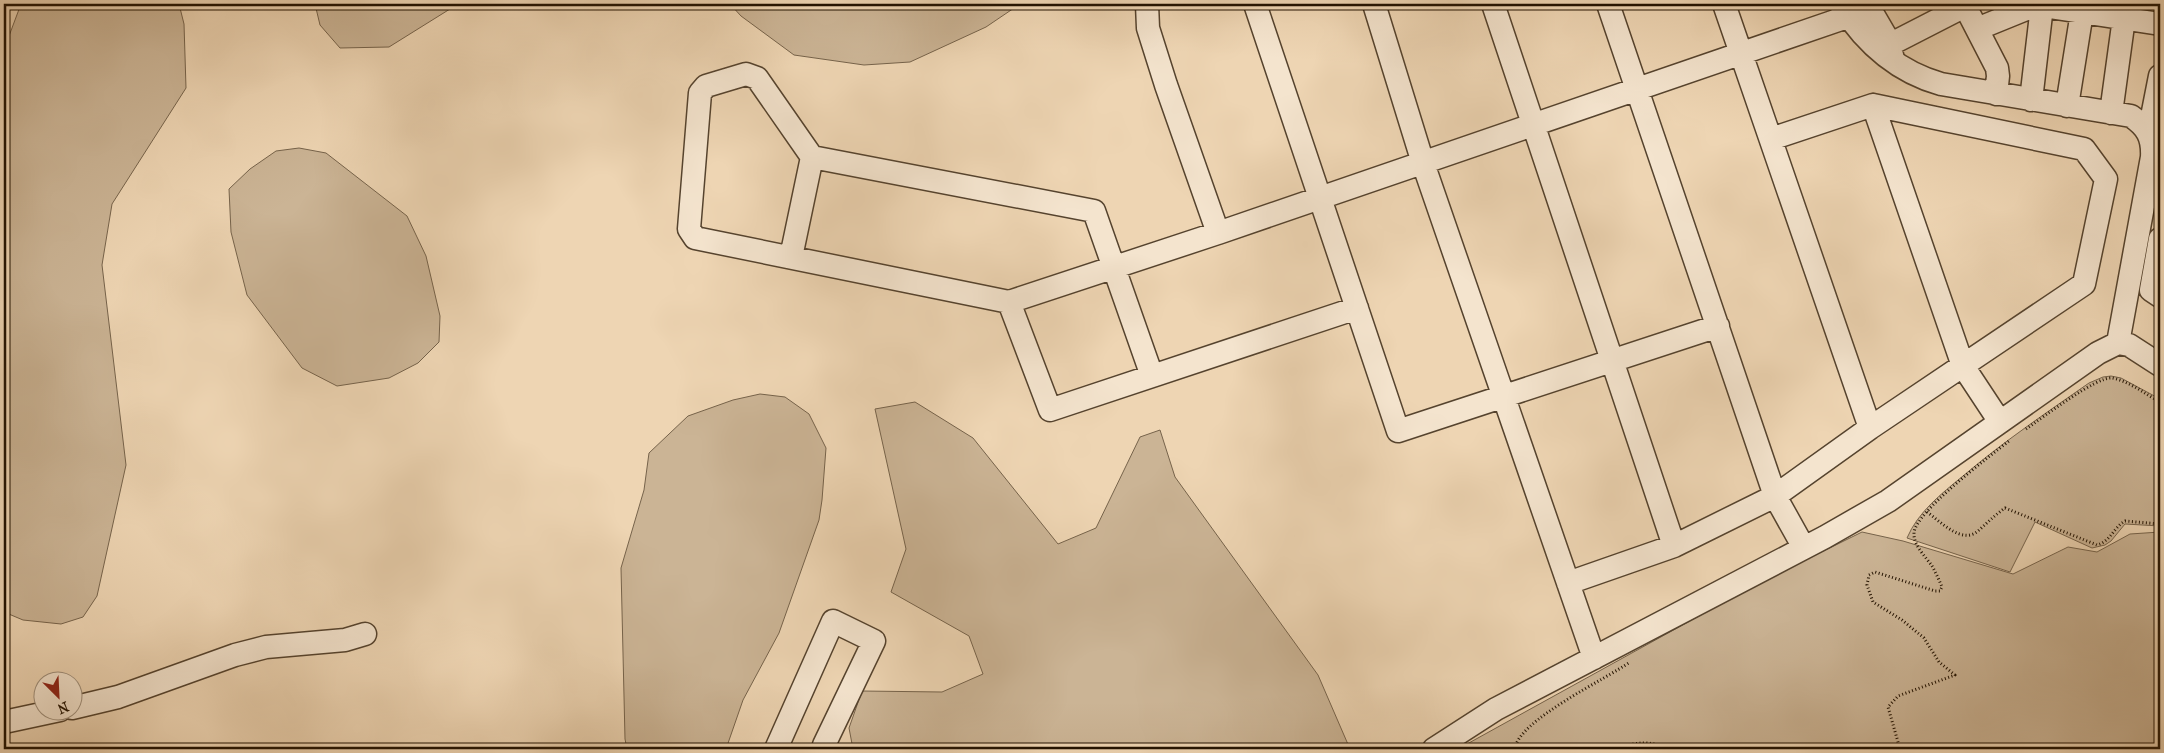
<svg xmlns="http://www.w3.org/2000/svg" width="2164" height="753" font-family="'IM FELL French Canon',serif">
	<rect width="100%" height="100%" fill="#eed5b3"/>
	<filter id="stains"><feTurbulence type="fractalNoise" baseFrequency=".004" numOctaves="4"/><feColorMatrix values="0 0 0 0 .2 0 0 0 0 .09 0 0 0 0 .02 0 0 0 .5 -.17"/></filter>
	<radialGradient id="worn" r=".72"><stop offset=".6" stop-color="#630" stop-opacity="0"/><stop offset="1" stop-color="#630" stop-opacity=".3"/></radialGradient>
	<!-- green -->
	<path fill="#cbb495" stroke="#76634b" d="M21 4H179L184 24 186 88 112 204 102 265 126 465 97 596 83 617 61 624 23 620 4 612V40L9 36Z
		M315 4H458L389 47 340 48 320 25Z
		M730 4H1020L986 27 910 62 864 65 794 55 741 16Z
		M299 148 326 153 407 216 426 256 440 316 439 342 418 363 389 378 337 386 302 368 247 295 231 232 229 189 250 169 276 151Z
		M2111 376 2121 378 2160 399V526L2125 524 2111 541 2105 545 2092 548 2035 522 2010 572 1907 538C1918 512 1941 494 1963 476 2003 442 2046 413 2089 383L2103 377Z
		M760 394 785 397 809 414 826 448 822 500 819 520 779 633 743 700 726 749H627L625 739 621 568 644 490 649 453 688 416 733 400Z
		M915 402 973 438 1058 544 1096 528 1140 437 1160 430 1175 477 1318 675 1350 749H853L849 728 862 691 942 692 983 674 969 636 891 592 906 549 875 409Z
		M1862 532 1903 541 2013 574 2068 547 2097 552 2130 534 2160 532V749H1458L1755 585Z"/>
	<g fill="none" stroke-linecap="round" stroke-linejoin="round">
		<defs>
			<path id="minor" d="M1147 4 1148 28 1166 85 1218 233 1850 16
				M1255 4 1398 431 1718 326
				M1374 4 1423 163 1594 658
				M1493 4 1674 546 1775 496 1870 428 1724 4
				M1608 4 1775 496 1804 548
				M1867 4 1888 40 1893 59
				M1964 4 1997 68 1998 76 1996 94
				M1841 5C1865 43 1898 72 1941 84L2131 116C2147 127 2153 137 2152 157L2118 343 2129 345 2160 365
				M1977 29 2036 5 2160 24
				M1889 45 1965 6
				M2031 100 2042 6
				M1873 105 1963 366 2000 422
				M2067 106 2082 12
				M2111 113 2124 18
				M2149 132 2160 76
				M1771 139 1873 105 2084 149 2106 179 2084 284 1870 428
				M1218 233 1009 302 1050 410 1357 308
				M2160 239 2151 290 2160 296
				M791 257 812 157
				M1009 302 695 238 689 229 700 93 706 86 746 74 757 78 812 157 1094 211 1152 376
				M1568 583 1674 546
				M72 708 118 697 235 655 266 647 345 640 365 634
				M4 722 60 710
				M776 749 833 621 874 641 824 745 825 749
				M1434 749 1496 709 1825 537 1888 501 2098 353 2118 343"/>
		</defs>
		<!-- minor casing -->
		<use href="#minor" stroke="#55432e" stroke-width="25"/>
		<!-- path -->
		<path stroke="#221201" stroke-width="3" stroke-dasharray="1 2.5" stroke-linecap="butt" d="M2026 429C2042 418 2097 376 2112 378 2129 381 2145 394 2160 402
			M1927 512C1940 521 1962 545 1978 531 1987 523 1995 515 2005 508L2097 545C2111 541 2113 528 2125 521L2160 524
			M1515 749C1517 721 1606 679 1630 662
			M1612 749C1639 742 1646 740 1673 749
			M1900 749 1888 707 1898 696 1955 675 1939 662 1924 638 1902 620 1873 602 1867 585 1869 575 1875 572 1935 591H1940L1942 587C1939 580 1936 573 1932 566 1926 557 1913 545 1914 533 1915 512 1990 456 2009 441"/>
		<!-- minor -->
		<use href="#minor" stroke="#f4e4ce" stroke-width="22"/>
	</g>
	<!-- margin -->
	<rect width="2164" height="753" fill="none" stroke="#eed5b3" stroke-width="20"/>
	<rect x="5" y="5" width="2154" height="743" fill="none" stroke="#221201" stroke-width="2.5"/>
	<rect x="10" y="10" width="2144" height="733" fill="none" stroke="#221201"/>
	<!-- north arrow -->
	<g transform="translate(58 696) rotate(156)"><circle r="24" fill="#f4e4ce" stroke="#a0907c"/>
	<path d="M0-4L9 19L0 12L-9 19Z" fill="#8f2418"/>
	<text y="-8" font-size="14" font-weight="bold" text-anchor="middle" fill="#221201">N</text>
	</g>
	<rect width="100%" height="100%" filter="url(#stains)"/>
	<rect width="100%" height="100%" fill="url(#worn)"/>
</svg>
